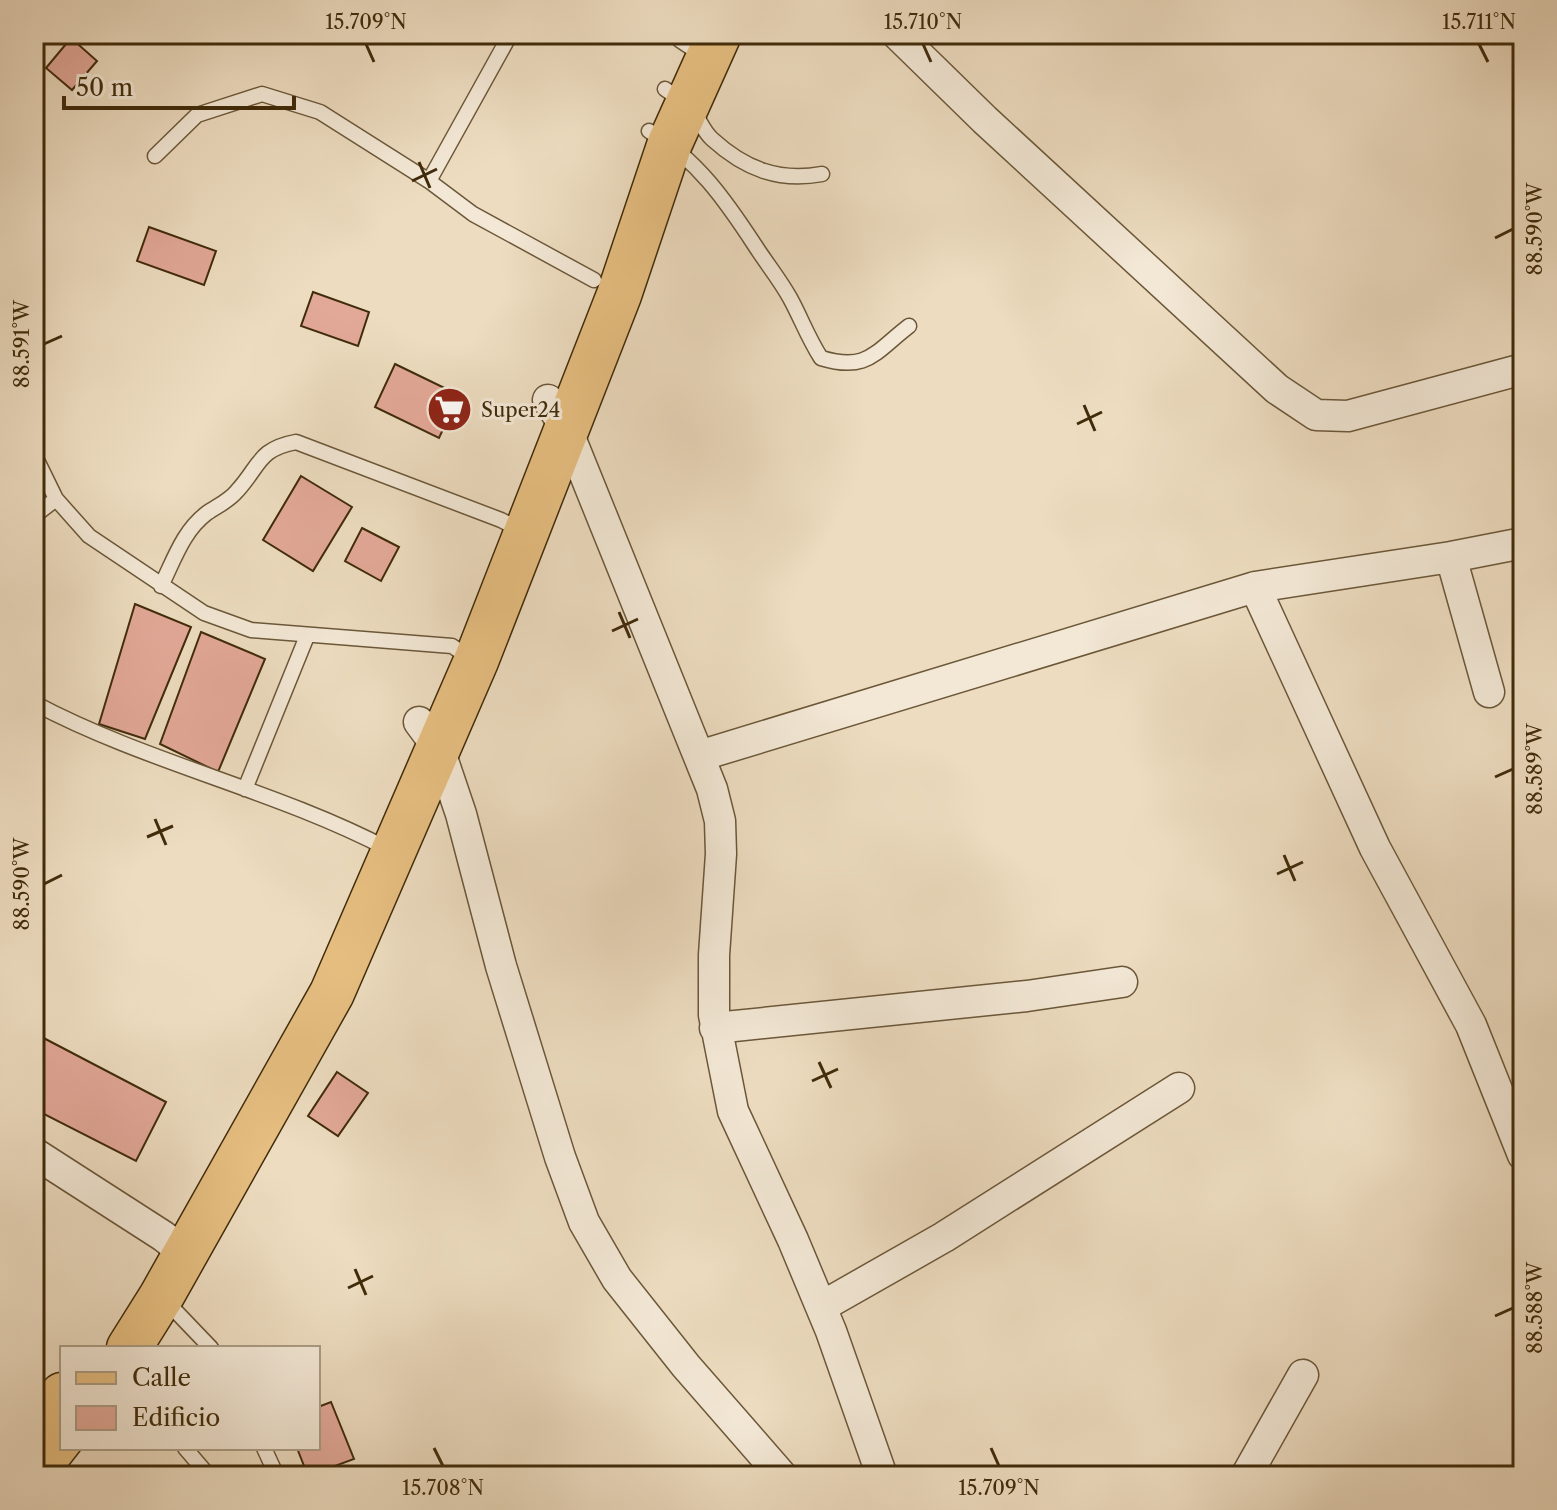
<svg xmlns="http://www.w3.org/2000/svg" width="1557" height="1510" font-family="'Libre Caslon Text',serif">
	<rect width="100%" height="100%" fill="#eddcc0"/>
	<filter id="stains"><feTurbulence type="fractalNoise" baseFrequency=".0025" numOctaves="4"/><feColorMatrix values="0 0 0 0 .2 0 0 0 0 .09 0 0 0 0 .02 0 0 0 .5 -.17"/></filter>
	<radialGradient id="worn" r=".72"><stop offset=".6" stop-color="#630" stop-opacity="0"/><stop offset="1" stop-color="#630" stop-opacity=".3"/></radialGradient>
	<!-- building -->
	<path fill="#e2a898" stroke="#402b0a" stroke-width="2" d="M71 38 97 61 72 90 46 68Z
		M149 227 216 251 204 285 137 261Z
		M313 292 369 312 358 346 301 326Z
		M395 364 459 395 439 438 375 407Z
		M301 476 352 507 313 571 263 540Z
		M362 528 399 547 381 581 345 561Z
		M135 604 191 627 145 739 99 724Z
		M201 632 265 659 218 772 160 744Z
		M34 1033 166 1102 136 1161 34 1109Z
		M337 1072 368 1093 338 1136 308 1116Z
		M331 1402 354 1459 308 1476 297 1448H318V1407Z"/>
	<g fill="none" stroke-linecap="round" stroke-linejoin="round">
		<defs>
			<path id="lane" d="M665 89C673 95 684 100 691 108 699 118 703 131 712 139 745 169 779 182 822 174
				M649 131C697 159 726 201 756 247 767 264 780 280 790 298 801 318 808 338 821 358 867 372 874 353 909 326
				M155 156 197 115 262 94 320 112 429 181 473 214 594 280
				M429 181 510 35
				M34 454 56 499 89 536 204 613 251 630 452 646 470 658
				M34 516 56 499
				M161 586C174 560 183 531 207 513 217 506 229 501 237 491 260 466 258 449 296 442L501 520 522 531
				M34 703C147 763 275 790 388 849
				M245 789 307 636
				M165 1300 211 1348
				M185 1448 209 1476
				M264 1448 275 1472"/>
			<path id="street" d="M685 34 712 52
				M897 34 985 120 1277 389 1316 415 1348 416 1523 369
				M548 400 567 430 712 789 720 821 721 854 714 955V1015L733 1111 793 1240 831 1331 882 1476
				M1451 557 1523 543
				M1255 587 1375 848 1471 1025 1523 1155
				M419 722 439 749 461 814 501 966 560 1157 584 1222 617 1279 686 1366 782 1476
				M699 756 1255 587 1451 557 1489 692
				M715 1028 1027 996 1122 982
				M34 1153 163 1236 186 1254
				M821 1307 944 1237 1179 1088
				M1246 1476 1303 1375"/>
			<path id="primary" d="M129 1348 161 1297 332 993 476 661 619 295 670 143 719 34
				M34 1428 62 1395
				M34 1473 62 1437"/>
		</defs>
		<!-- lane casing -->
		<use href="#lane" stroke="#6b5738" stroke-width="17"/>
		<!-- street casing -->
		<use href="#street" stroke="#6b5738" stroke-width="33"/>
		<!-- primary casing -->
		<use href="#primary" stroke="#402b0a" stroke-width="47"/>
		<!-- lane -->
		<use href="#lane" stroke="#f3e8d6" stroke-width="14"/>
		<!-- street -->
		<use href="#street" stroke="#f3e8d6" stroke-width="30"/>
		<!-- primary -->
		<use href="#primary" stroke="#e6be80" stroke-width="44"/>
	</g>
	<!-- ticks -->
	<path fill="none" stroke="#402b0a" stroke-width="3" d="M366 44 374 62M923 44 931 62M1479 44 1488 62M419 162 430 188M412 181 437 169M1495 238 1513 229M44 344 62 336M1084 405 1095 431M1077 424 1102 412M619 612 630 638M612 631 638 619M1495 777 1513 769M155 819 166 845M147 837 173 826M1284 855 1295 881M1277 874 1303 862M44 884 62 875M819 1062 831 1088M812 1081 838 1069M355 1269 366 1295M348 1288 373 1276M1495 1316 1513 1308M434 1448 443 1466M991 1448 999 1466"/>
	<!-- icons -->
	<defs>
		<symbol id="supermarket-disc" viewBox="-11 -11 22 22"><circle r="9.5" fill="#8f2418" stroke="#f3e8d6"/><path d="M-6-5.5h2.5l.6 2H6L4.5 2H-2.5L-4.4-4H-6ZM-1.5 3.2a1.3 1.3 0 1 0 .1 0ZM3 3.2a1.3 1.3 0 1 0 .1 0Z" fill="#fff"/></symbol>
	</defs>
	<g fill-rule="evenodd">
		<use href="#supermarket-disc" x="424" y="384" width="51" height="51"/>
	</g>
	<g text-anchor="middle" stroke-width="6" stroke-linejoin="round" paint-order="stroke">
		<!-- poi labels -->
		<g font-size="20" fill="#402b0a" stroke="#f3e8d6" text-anchor="start">
			<text x="481" y="417">Super24</text>
		</g>
	</g>
	<!-- margin -->
	<rect width="1557" height="1510" fill="none" stroke="#eddcc0" stroke-width="88"/>
	<!-- legend -->
	<rect x="60" y="1346" width="260" height="104" fill="#f3e8d6" stroke="#ab9c84" stroke-width="2"/>
	<rect x="76" y="1372" width="40" height="12" fill="#e6be80" stroke="#ab9c84" stroke-width="2"/>
	<text x="132" y="1386" font-size="24" fill="#402b0a">Calle</text>
	<rect x="76" y="1406" width="40" height="24" fill="#e2a898" stroke="#ab9c84" stroke-width="2"/>
	<text x="132" y="1426" font-size="24" fill="#402b0a">Edificio</text>
	<!-- scale -->
	<path d="M64 96v12h230v-12" fill="none" stroke="#402b0a" stroke-width="4"/>
	<text x="76" y="96" font-size="24" fill="#402b0a" stroke="#f3e8d6" stroke-width="6" paint-order="stroke">50 m</text>
	<rect x="44" y="44" width="1469" height="1422" fill="none" stroke="#402b0a" stroke-width="3"/>
	<g font-size="20" text-anchor="middle" fill="#402b0a">
		<text x="366" y="29">15.709°N</text>
		<text x="923" y="29">15.710°N</text>
		<text x="1479" y="29">15.711°N</text>
		<text transform="translate(1535 229) rotate(-90)" y="7">88.590°W</text>
		<text transform="translate(22 344) rotate(-90)" y="7">88.591°W</text>
		<text transform="translate(1535 769) rotate(-90)" y="7">88.589°W</text>
		<text transform="translate(22 884) rotate(-90)" y="7">88.590°W</text>
		<text transform="translate(1535 1308) rotate(-90)" y="7">88.588°W</text>
		<text x="443" y="1495">15.708°N</text>
		<text x="999" y="1495">15.709°N</text>
	</g>
	<rect width="100%" height="100%" filter="url(#stains)"/>
	<rect width="100%" height="100%" fill="url(#worn)"/>
</svg>
